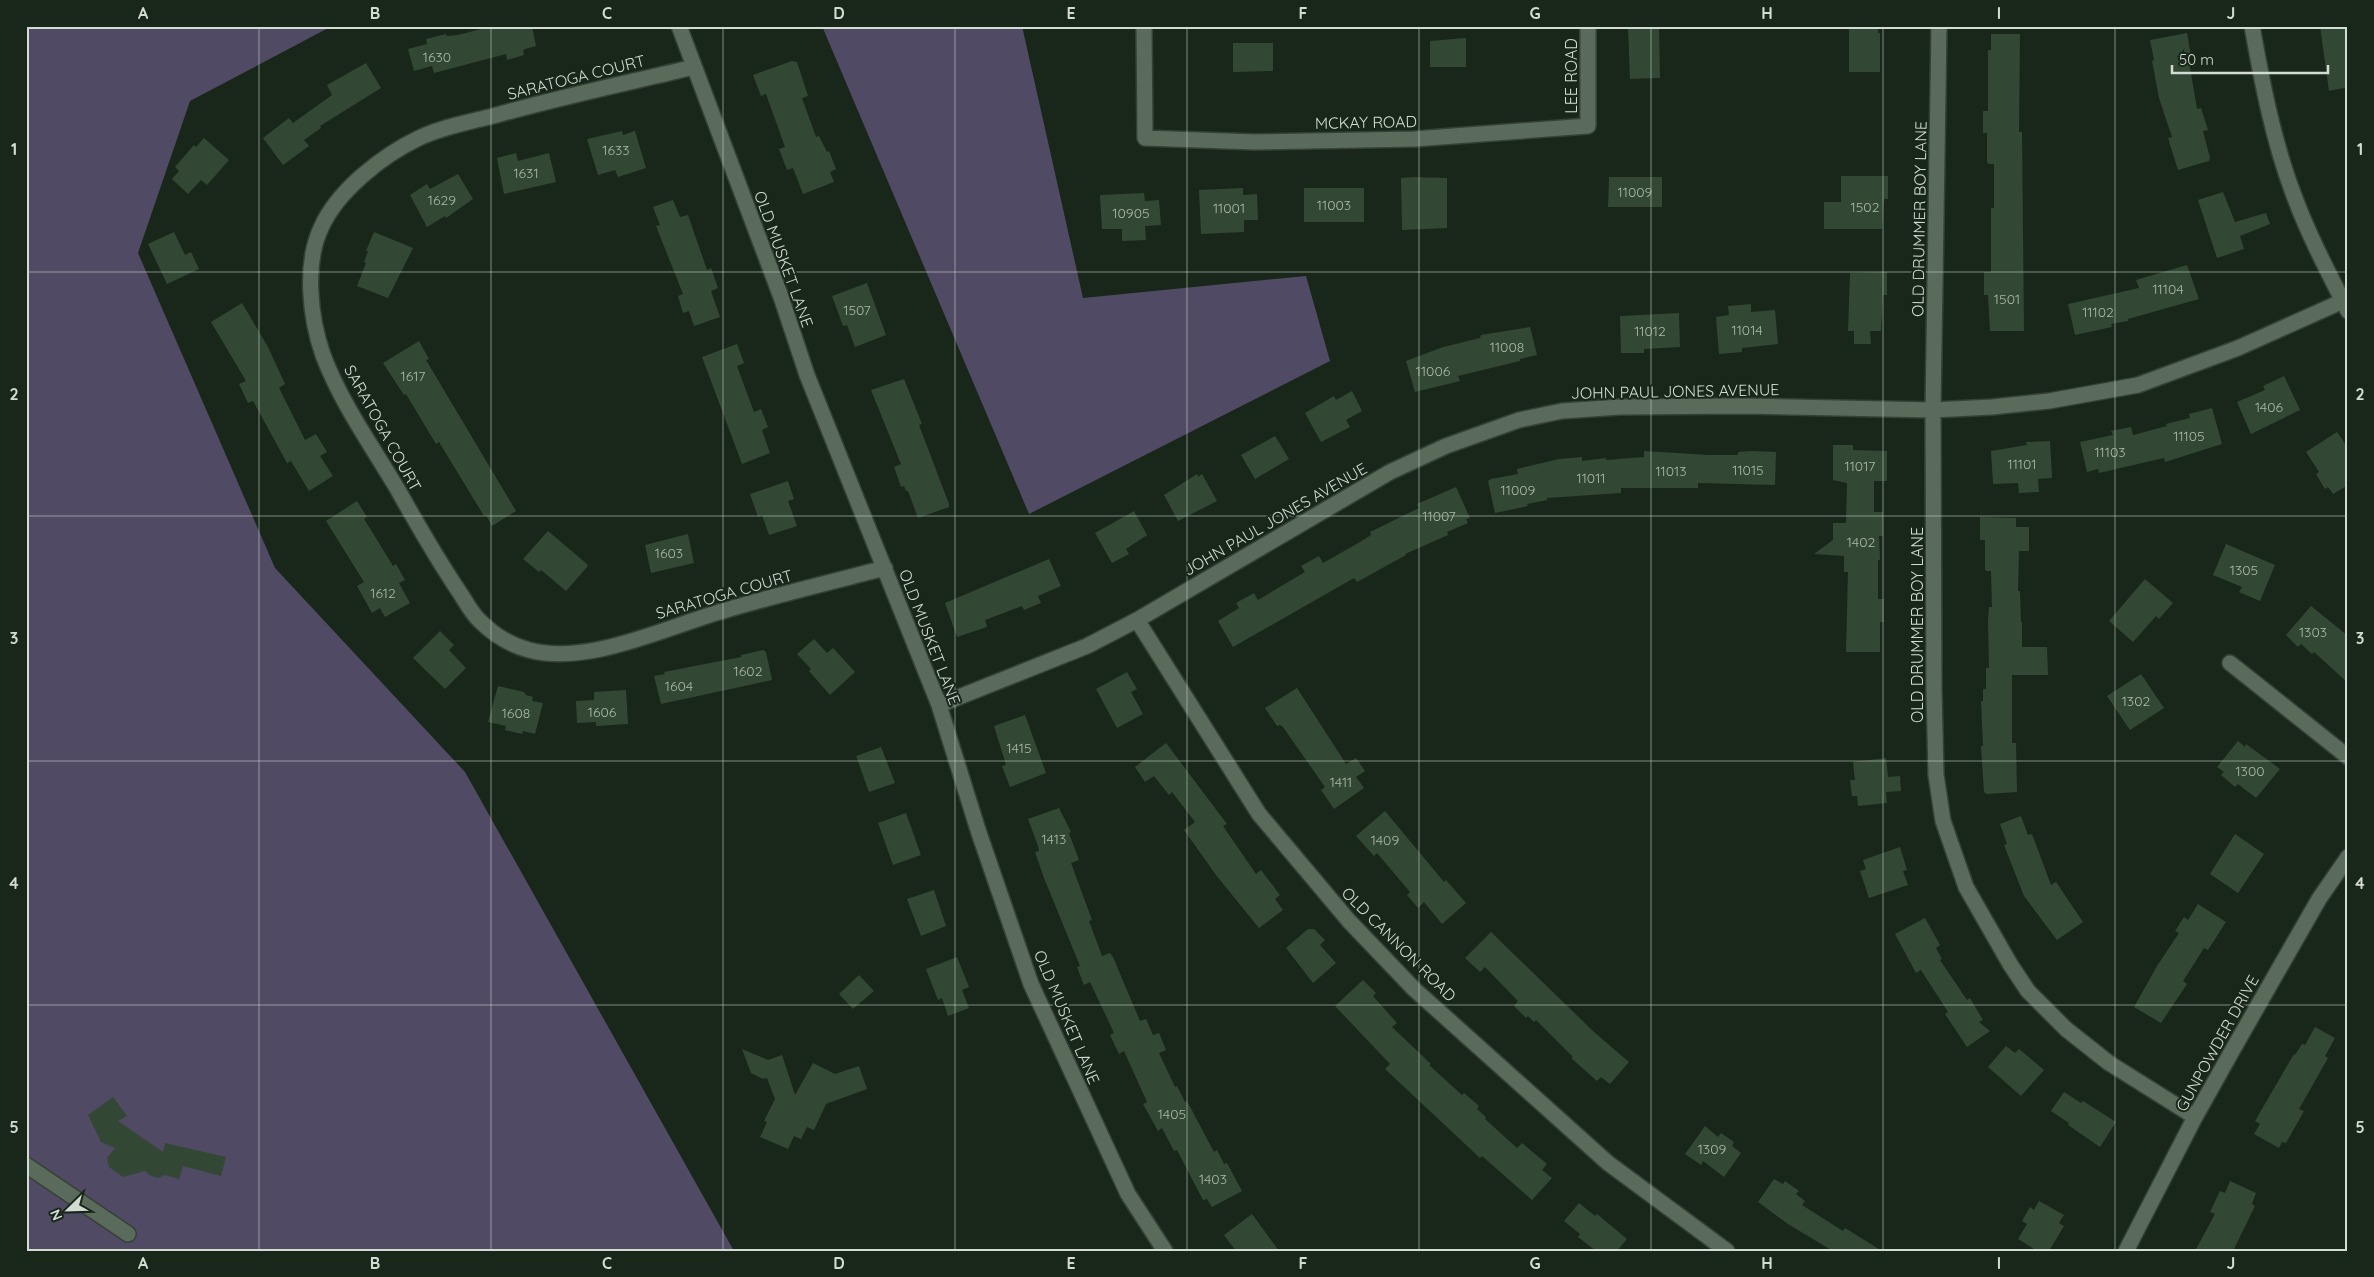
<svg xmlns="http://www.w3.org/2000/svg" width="2374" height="1277" font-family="Quicksand,sans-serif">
	<rect width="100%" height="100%" fill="#19271a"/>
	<!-- forest -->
	<path fill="#504a64" d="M26 26H332L190 101 138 253 275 568 465 772 734 1251H26Z
		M822 26H1022L1083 298 1306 276 1330 361 1029 514Z"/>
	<!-- building -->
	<path fill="#324834" d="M493 26H532L536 46 525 49 523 51 524 55 507 60 506 54 434 73 432 66 414 71 408 49 427 44 426 39 446 34 447 36 458 35Z
		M1628 26H1659L1660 78 1630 79Z
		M1849 26H1878V33H1880V72H1849Z
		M2320 26H2348V87L2329 91Z
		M2187 33 2191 56H2188L2197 109 2201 108 2208 130 2203 131 2210 158 2209 161 2178 170 2168 138 2172 137 2159 98 2152 61 2154 60 2150 40Z
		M1991 34H2020L2019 132H2022L2024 331H1990L1988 295H1984V272H1991V208H1994V164H1989L1987 162V133H1983V111H1988V50H1991Z
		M1466 38V67H1430V41Z
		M1233 43H1273V71L1233 72Z
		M792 61 797 62 808 96 802 98 816 137 819 136 827 152 829 151 836 169 830 172 834 182 803 194 793 168 787 170 779 149 785 147 766 94 761 96 753 75Z
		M366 63 381 88 320 126 321 128 304 140 309 146 283 165 263 138 289 118 293 123 332 95 327 85Z
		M622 131 623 135 635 131 646 168 618 177 615 170 598 175 587 139Z
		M204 138 229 160 207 185 201 180 188 194 172 179 179 171 175 167 194 145 196 147Z
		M516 153 518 161 549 153 556 182 504 194 497 158Z
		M458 174 473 199 446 218 445 216 427 227 410 195 427 184 430 189Z
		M1841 176H1888V199H1884L1882 229H1824V202H1841Z
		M1413 177 1447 178V228L1402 230 1401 178Z
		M1609 177H1662V207H1608Z
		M1243 188V195L1257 194 1258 220H1244V232L1201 234 1199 190Z
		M1304 188H1364V222H1304Z
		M2223 192 2235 222 2266 213 2270 224 2240 236 2244 249 2217 258 2198 200Z
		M1144 193 1145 201 1159 200 1161 225 1145 226 1146 240 1122 241V229H1102L1100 195Z
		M673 200 680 217 688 215 707 270 711 268 718 288 711 291 720 317 694 326 689 311 683 313 678 296 683 294 656 226 660 225 653 207Z
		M174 232 185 255 191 252 199 269 167 284 148 244Z
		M374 232 413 248 388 298 357 286 366 263 364 262 368 251H366Z
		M2187 265 2199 299 2128 319V321L2111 324 2112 327 2075 335 2068 304 2139 288 2136 280Z
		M1887 272V295H1883L1881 331H1870L1871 344H1854V331H1848L1850 273Z
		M867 283 886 335 855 347 847 325 843 326 832 296Z
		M242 303 268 347 285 384 279 388 305 440 316 434 327 452 320 456 333 476 309 491 291 461 287 463 253 401 248 403 239 384 246 381 211 322Z
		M1751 304V312L1775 310 1778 344 1742 348V352L1719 354 1716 317 1729 315 1728 306Z
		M1679 313 1680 347 1644 349V353H1621L1620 316Z
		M1530 327 1537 355 1520 359V361L1458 376 1460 381 1415 392 1406 361 1443 347 1480 338 1481 335Z
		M419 341 429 359 426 360 516 511 492 526 486 515 484 516 439 442 436 444 406 394 404 395 383 363Z
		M737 344 744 363 737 366 754 412 761 409 768 427 762 430 770 453 742 464 702 357Z
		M2284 376 2300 410 2251 434 2237 402 2265 390 2263 386Z
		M904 379 922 424 919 425 949 504V507L918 518 908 491H906L904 486 901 487 894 467 901 464 871 390Z
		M1352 391 1362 411 1346 420 1350 427 1321 442 1305 413 1334 396 1336 400Z
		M2212 408 2222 444 2165 462 2164 458 2099 473 2098 469 2087 472 2080 442 2113 435 2111 431 2131 427 2133 435 2167 426 2166 424 2190 418 2189 414Z
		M2337 432 2348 448V485L2333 494 2328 487 2325 489 2316 474 2319 472 2306 452Z
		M1275 436 1289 459 1255 479 1241 455Z
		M2050 441 2052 478 2038 479 2039 492 2019 493 2018 483 1993 484 1991 451 2027 445 2026 442Z
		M1833 445H1853V450L1887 451V481H1874V512H1883V536H1879L1880 560H1878V599H1884V622H1880V652H1846L1848 572H1844V556L1814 554 1833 540V523H1846L1847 483 1833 480Z
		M1644 451 1708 455H1738V452L1751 451 1776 452 1775 485 1698 483V488H1621V493L1547 498V500L1527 504 1528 506 1495 513 1488 481 1491 479 1518 474 1517 469 1559 459 1582 457V461L1606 458V460L1644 457Z
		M1197 474 1198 477 1202 474 1217 501 1178 521 1164 495Z
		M788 481 794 499 788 501 797 526 769 535 762 515 758 517 750 494Z
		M1456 487 1470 518 1466 519 1468 523 1447 532 1448 535 1405 554 1406 555 1357 582 1354 578 1233 647 1218 621 1239 608 1236 603 1254 593 1258 600 1305 572 1301 566 1319 556 1323 563 1360 542 1371 535 1370 532 1419 508 1417 504Z
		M357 501 367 517 364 519 371 530 393 566 396 564 405 580 399 583 410 603 385 617 380 608 372 613 357 586 364 582 326 521Z
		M1134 511 1147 535 1126 549 1129 554 1112 563 1095 533Z
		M1980 517 2016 518V527H2029V551H2019L2018 591H2020L2021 622H2022V647H2047L2048 675H2012V743H2016L2017 792 1987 794 1984 792 1981 746H1983L1981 701H1983V689H1986V668H1989L1988 621 1989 607H1992L1991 571H1986L1985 568V540H1980Z
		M548 531 587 564 588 566 566 591 541 570 539 572 523 559Z
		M688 534 694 563 651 573 645 545Z
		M2226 544 2275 565 2260 601 2239 592 2242 587 2213 575Z
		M1049 559 1061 586 1038 596 1041 603 1024 610 1022 606 985 620 987 627 957 637 945 603Z
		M2145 579 2173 603 2159 619 2156 616 2133 642 2109 621Z
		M2311 606 2348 636V683L2314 652 2312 654 2301 644 2298 647 2286 635Z
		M440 631 454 645 449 650 466 668 445 689 413 658Z
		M814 639 827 653 833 648 855 672 830 695 809 671 811 669 797 654Z
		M763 650 766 652 772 680 661 704 654 676 665 674 664 672 741 657V655Z
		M1127 672 1137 689 1131 692 1143 714 1117 728 1096 689Z
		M2141 674 2164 708 2130 730 2107 696Z
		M498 686 524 692 526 695 533 697 532 701 543 703 535 734 523 731 522 734 505 730 506 726 488 722Z
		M1297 688 1346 764 1356 758 1365 771 1356 777 1364 788 1334 809 1321 790 1325 787 1283 727 1280 725 1277 726 1265 708Z
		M626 690 628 724 596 726V722L577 723 576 701 594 700V692Z
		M1025 715 1046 773 1010 787 1002 766 1006 765 994 726Z
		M2238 741 2245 747 2246 744 2280 769 2256 798 2238 784 2235 787 2221 775 2224 772 2217 767Z
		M1166 743 1227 824 1223 826 1256 874 1261 870 1280 895 1275 899 1283 910 1259 928 1216 875 1184 830 1195 822 1172 792 1169 795 1154 776 1145 782 1135 767Z
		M881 747 895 783 869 792 856 756Z
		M1886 758 1888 777 1900 776 1901 791 1886 792 1887 803 1858 806 1857 796H1852L1850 780H1855L1853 762Z
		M1059 808 1071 832 1069 833 1079 860 1071 863 1092 920 1089 921 1102 956 1110 953 1113 957 1140 1021 1146 1019 1153 1035 1159 1033 1166 1050 1159 1053 1175 1087 1177 1086 1185 1102 1187 1101 1214 1152 1217 1150 1224 1164 1227 1163 1242 1191 1212 1207 1207 1199 1203 1200 1177 1150 1174 1151 1162 1128 1158 1131 1143 1104 1147 1102 1124 1051 1119 1054 1110 1035 1114 1033 1090 982 1084 985 1077 967 1080 966 1044 878 1035 852 1039 851 1038 846 1028 819Z
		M1385 811 1444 882 1446 880 1466 903 1442 924 1424 902 1418 908 1407 895 1410 892 1377 853 1374 856 1356 836Z
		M906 813 921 855 893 865 878 823Z
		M2021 816 2028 835 2032 834 2051 885 2056 882 2083 922 2057 940 2024 896 2004 845 2007 844 2000 824Z
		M2235 834 2264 854 2238 893 2210 874Z
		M1900 847 1907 870 1903 871 1908 885 1869 898 1860 871 1866 869 1863 860Z
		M934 890 946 926 921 936 907 899Z
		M2198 904 2226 922 2208 950 2204 948 2183 981 2187 984 2161 1023 2134 1007 2157 966 2179 933 2175 931 2184 917 2188 920Z
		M1925 918 1940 945 1936 948 1942 959 1940 960 1967 1000 1970 998 1983 1020 1979 1022 1990 1031 1967 1047 1945 1014 1948 1012 1921 970 1916 973 1895 934Z
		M1308 929H1314L1325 940 1320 945 1336 963 1313 983 1286 948Z
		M1491 932 1594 1032 1629 1062 1610 1084 1601 1077 1597 1081 1571 1058 1573 1057 1536 1020 1534 1022 1528 1016 1526 1018 1514 1006 1518 1001 1485 967 1480 972 1465 958Z
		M957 957 969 987 962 990 969 1008 948 1016 942 998 938 1000 926 969Z
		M859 975 874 991 853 1009 839 994Z
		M1363 980 1376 993 1373 996 1397 1023 1392 1027 1431 1064 1429 1065 1462 1095 1464 1093 1479 1106 1477 1109 1486 1117 1485 1119 1517 1148 1522 1143 1547 1164 1542 1170 1552 1178 1532 1200 1482 1156 1480 1158 1385 1069 1390 1064 1335 1006Z
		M2315 1027 2335 1038 2325 1056 2328 1058 2299 1109 2304 1111 2286 1143 2282 1142 2279 1148 2254 1134 2260 1124 2255 1121 2294 1054 2295 1055 2302 1044 2305 1045Z
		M2006 1046 2015 1053 2019 1049 2044 1070 2021 1096 1988 1067Z
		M742 1049 768 1060 782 1055 795 1095 813 1063 835 1074 859 1066 867 1089 826 1104 814 1130 807 1127 801 1139 794 1136 788 1149 760 1137 767 1122 764 1121 775 1099 767 1078 763 1079 751 1073Z
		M2064 1092 2081 1103 2083 1101 2116 1122 2100 1147 2068 1125 2069 1123 2051 1111Z
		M113 1097 127 1116 118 1121 163 1152 165 1143 226 1157 221 1176 183 1166 179 1179 165 1175 158 1178 149 1175 145 1171 123 1177 109 1167 107 1158 115 1148 101 1142 88 1115Z
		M1705 1126 1718 1137 1721 1133 1734 1142 1732 1146 1741 1153 1724 1177 1703 1161 1701 1165 1685 1154Z
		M1774 1179 1783 1184 1785 1181 1799 1191 1796 1194 1805 1201 1802 1205 1843 1231 1845 1228 1882 1251H1833L1788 1224 1758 1202Z
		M2230 1181 2256 1193 2252 1204 2255 1206 2233 1251H2195L2215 1214 2210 1212 2220 1191 2225 1193Z
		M2039 1201 2064 1215 2059 1223 2064 1226 2049 1251H2037L2018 1239 2027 1224 2022 1221 2030 1207 2034 1210Z
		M1579 1203 1595 1216 1597 1214 1627 1239 1617 1251H1596L1578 1237 1580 1234 1564 1221Z
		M1252 1214 1279 1251H1236L1224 1235Z"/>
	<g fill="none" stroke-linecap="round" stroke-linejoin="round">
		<defs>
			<path id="minor" d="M679 26 781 297 807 375 939 705 978 830 1031 984 1128 1194 1165 1251
				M1144 26 1145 138 1254 142 1414 139 1588 126V26
				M1939 26 1933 410 1934 690 1936 775 1943 821 1966 887 2010 964 2028 991 2066 1029 2109 1063 2195 1117
				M2252 26C2262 82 2273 140 2293 193 2308 234 2328 272 2348 311
				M694 67C627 83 560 97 493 116 469 122 442 127 419 138 383 155 337 191 321 228 304 264 310 318 323 355 341 403 372 446 398 490 417 524 436 557 458 590 465 600 471 613 480 621 494 635 510 645 529 650 588 666 666 627 723 611 776 595 831 582 885 568
				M1137 620 1259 814 1349 921 1414 989 1608 1163 1727 1251
				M2230 663 2348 757
				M939 705 1087 646 1137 620 1390 472 1446 446 1519 420 1562 411 1620 407 1745 406 1933 410 1992 407 2049 401 2138 385 2238 348 2343 301
				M26 1165 128 1234
				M2126 1251 2195 1117 2232 1051 2319 899 2348 857"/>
		</defs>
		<!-- minor casing -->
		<use href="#minor" stroke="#354136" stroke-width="18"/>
		<!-- minor -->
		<use href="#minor" stroke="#5a6a5b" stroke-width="15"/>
	</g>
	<!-- grid -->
	<path fill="none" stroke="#d2dcd3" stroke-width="1" stroke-opacity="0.55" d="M259 26V1251M491 26V1251M723 26V1251M955 26V1251M1187 26V1251M1419 26V1251M1651 26V1251M1883 26V1251M2115 26V1251M26 272H2348M26 516H2348M26 761H2348M26 1005H2348"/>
	<g text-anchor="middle" stroke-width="4" stroke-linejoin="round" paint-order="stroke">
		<!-- number labels -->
		<g font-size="14" fill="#aab7ab">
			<text x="437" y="62">1630</text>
			<text x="616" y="155">1633</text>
			<text x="526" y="178">1631</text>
			<text x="1635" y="197">11009</text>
			<text x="442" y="205">1629</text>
			<text x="1334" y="210">11003</text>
			<text x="1865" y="212">1502</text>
			<text x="1229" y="213">11001</text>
			<text x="1131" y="218">10905</text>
			<text x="2168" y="294">11104</text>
			<text x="2007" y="304">1501</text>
			<text x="857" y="315">1507</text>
			<text x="2098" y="317">11102</text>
			<text x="1747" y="335">11014</text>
			<text x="1650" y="336">11012</text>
			<text x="1507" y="352">11008</text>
			<text x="1433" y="376">11006</text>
			<text x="413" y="381">1617</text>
			<text x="2269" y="412">1406</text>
			<text x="2189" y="441">11105</text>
			<text x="2110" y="457">11103</text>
			<text x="2022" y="469">11101</text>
			<text x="1860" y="471">11017</text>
			<text x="1748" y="475">11015</text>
			<text x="1671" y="476">11013</text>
			<text x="1591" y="483">11011</text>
			<text x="1518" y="495">11009</text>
			<text x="1439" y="521">11007</text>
			<text x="1861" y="547">1402</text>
			<text x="669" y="558">1603</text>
			<text x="2244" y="575">1305</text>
			<text x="383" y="598">1612</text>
			<text x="2313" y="637">1303</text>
			<text x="748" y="676">1602</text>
			<text x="679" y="691">1604</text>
			<text x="2136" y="706">1302</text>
			<text x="602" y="717">1606</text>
			<text x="516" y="718">1608</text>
			<text x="1019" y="753">1415</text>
			<text x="2250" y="776">1300</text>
			<text x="1341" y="787">1411</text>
			<text x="1054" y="844">1413</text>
			<text x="1385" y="845">1409</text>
			<text x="1172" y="1119">1405</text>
			<text x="1712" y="1154">1309</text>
			<text x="1213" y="1184">1403</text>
		</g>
		<!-- street labels -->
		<g font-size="16" fill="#d2dcd3" stroke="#19271a">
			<text transform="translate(1571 76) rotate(-90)" y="6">LEE ROAD</text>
			<text transform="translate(576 77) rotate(-14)" y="6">SARATOGA COURT</text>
			<text transform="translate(1366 122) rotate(-1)" y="6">MCKAY ROAD</text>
			<text transform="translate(1919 219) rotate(-89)" y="6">OLD DRUMMER BOY LANE</text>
			<text transform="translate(784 259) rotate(70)" y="6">OLD MUSKET LANE</text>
			<text transform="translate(1675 391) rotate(-1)" y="6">JOHN PAUL JONES AVENUE</text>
			<text transform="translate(383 428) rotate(61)" y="6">SARATOGA COURT</text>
			<text transform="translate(1275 519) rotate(-30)" y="6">JOHN PAUL JONES AVENUE</text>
			<text transform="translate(724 594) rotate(-16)" y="6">SARATOGA COURT</text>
			<text transform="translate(1917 625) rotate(-90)" y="6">OLD DRUMMER BOY LANE</text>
			<text transform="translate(930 637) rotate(69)" y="6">OLD MUSKET LANE</text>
			<text transform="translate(1399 944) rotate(45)" y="6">OLD CANNON ROAD</text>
			<text transform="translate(1067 1017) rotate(67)" y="6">OLD MUSKET LANE</text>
			<text transform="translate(2217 1043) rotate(-61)" y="6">GUNPOWDER DRIVE</text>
		</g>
	</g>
	<!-- border -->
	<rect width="2374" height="1277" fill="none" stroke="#19271a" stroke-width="55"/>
	<!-- north arrow -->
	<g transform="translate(68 1210) rotate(247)" stroke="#19271a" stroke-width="4" paint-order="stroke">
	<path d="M0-4L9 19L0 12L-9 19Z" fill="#d2dcd3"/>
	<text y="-8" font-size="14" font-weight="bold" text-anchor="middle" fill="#d2dcd3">N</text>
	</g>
	<!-- scale -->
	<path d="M2172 65v8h156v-8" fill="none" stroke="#d2dcd3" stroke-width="2.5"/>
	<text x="2179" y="65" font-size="15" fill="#d2dcd3" stroke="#19271a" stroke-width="4" paint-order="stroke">50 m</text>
	<rect x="28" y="28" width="2318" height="1222" fill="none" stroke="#d2dcd3" stroke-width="2"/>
	<g font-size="16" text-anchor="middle" font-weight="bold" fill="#d2dcd3">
		<text x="143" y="19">A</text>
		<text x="375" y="19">B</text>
		<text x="607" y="19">C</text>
		<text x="839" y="19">D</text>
		<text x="1071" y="19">E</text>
		<text x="1303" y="19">F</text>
		<text x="1535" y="19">G</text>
		<text x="1767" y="19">H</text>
		<text x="1999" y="19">I</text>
		<text x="2231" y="19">J</text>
		<text x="14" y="155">1</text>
		<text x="2360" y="155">1</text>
		<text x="14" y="400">2</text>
		<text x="2360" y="400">2</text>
		<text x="14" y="644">3</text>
		<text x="2360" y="644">3</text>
		<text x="14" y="889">4</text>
		<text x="2360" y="889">4</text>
		<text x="14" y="1133">5</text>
		<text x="2360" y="1133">5</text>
		<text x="143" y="1269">A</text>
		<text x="375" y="1269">B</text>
		<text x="607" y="1269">C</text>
		<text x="839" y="1269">D</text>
		<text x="1071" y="1269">E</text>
		<text x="1303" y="1269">F</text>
		<text x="1535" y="1269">G</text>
		<text x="1767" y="1269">H</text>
		<text x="1999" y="1269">I</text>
		<text x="2231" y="1269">J</text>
	</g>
</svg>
